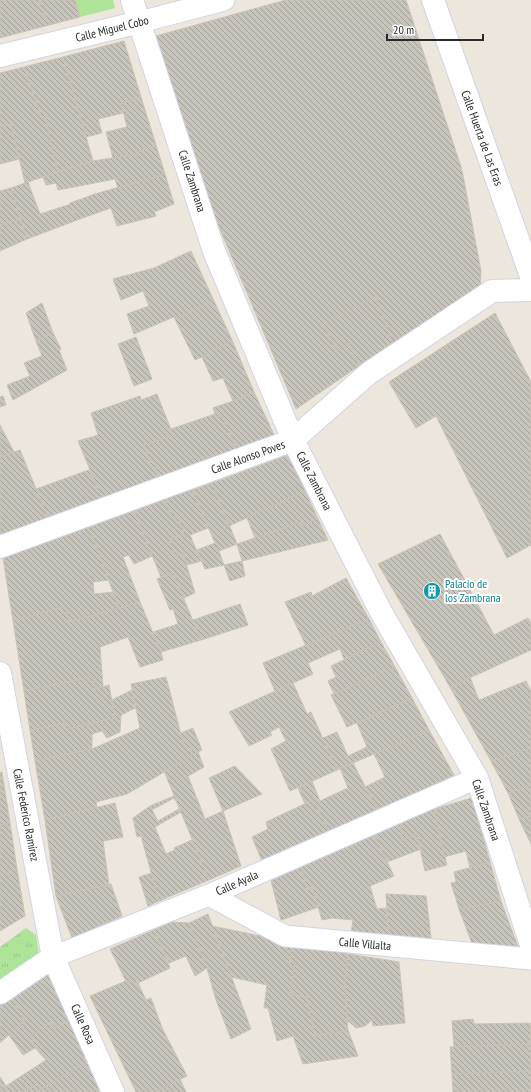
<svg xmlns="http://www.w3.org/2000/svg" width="531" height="1092" font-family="'PT Sans Narrow',sans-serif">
	<defs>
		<pattern id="park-tufts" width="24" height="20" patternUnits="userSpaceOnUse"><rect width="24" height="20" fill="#ade498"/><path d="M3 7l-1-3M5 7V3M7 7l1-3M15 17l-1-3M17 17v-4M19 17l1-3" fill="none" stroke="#95c483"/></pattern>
		<pattern id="building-back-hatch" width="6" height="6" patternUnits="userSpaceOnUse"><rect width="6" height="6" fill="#c7c4bb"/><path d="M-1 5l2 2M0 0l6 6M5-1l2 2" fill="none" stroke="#a29f98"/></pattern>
	</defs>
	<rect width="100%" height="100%" fill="#ece6dc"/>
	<!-- grass -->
	<path fill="#ade498" d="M75 0H113L115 8 80 17Z"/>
	<!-- park -->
	<path fill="url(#park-tufts)" d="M26 928 36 935 40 962 0 993V947Z"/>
	<!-- building -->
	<path fill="url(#building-back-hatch)" stroke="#c8c3b6" d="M0 0H38L49 25 0 38Z
		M38 0H75L80 17 49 25Z
		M286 0H406L462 170 481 271 480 292 392 343 296 409 214 215 156 36Z
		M124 41 141 97 121 103 123 113 98 119 102 133 86 137 63 57Z
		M63 57 93 161 58 172 52 149 46 118 42 119 24 67Z
		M24 67 42 119 46 118 52 149 58 172 25 183 11 124 0 126V73Z
		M141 97 156 145 137 152 138 154 113 158 106 132 127 127 121 103Z
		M11 124 19 159 0 164V126Z
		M156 145 165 174 118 188 115 179 58 190 56 183 46 185 43 177 93 161 138 154 137 152Z
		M165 174 174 204 154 212 156 216 117 226 111 208 77 220 70 203 95 194Z
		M28 182 40 214 71 204 77 220 27 239 11 188Z
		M11 188 20 219 0 225V191Z
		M20 219 27 239 0 251V225Z
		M191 251 214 301 177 319 176 316 134 334 127 314 149 306 143 291 121 300 113 279 154 268Z
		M376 297 392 343 359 366 349 343 336 350 323 323Z
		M214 301 232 340 202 357 195 360 174 317 176 316 177 319Z
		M42 303 53 333 36 341 26 313Z
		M495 313 531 382V545L507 558 436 416 416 428 389 382Z
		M53 333 61 349 59 350 67 370 13 400 7 385 30 376 24 363 42 356 36 341Z
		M136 337 152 379 134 386 118 344Z
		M232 340 254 392 233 401 223 378 213 381 202 357Z
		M254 392 276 439 238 452 222 416 216 417 213 408 233 401Z
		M157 394 173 435 144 445 150 463 154 461 159 481 103 501 78 441 98 435 91 413 140 396 141 400Z
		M3 396 6 405 0 407V397Z
		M215 414 216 417 222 416 238 452 159 481 154 461 150 463 144 445 173 435 171 429Z
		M0 425 14 452 0 457Z
		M20 450 49 520 0 538V457Z
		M288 455 305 491 229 526 212 483Z
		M89 470 103 501 49 520 36 489Z
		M212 483 237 544 219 551 224 565 205 569 197 550 215 543 192 490Z
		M192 490 208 528 190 535 201 561 187 565 183 553 175 556 169 539 184 534 178 516 172 518 165 499Z
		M305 491 318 519 303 525 301 522 255 538 247 518Z
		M165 499 172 518 178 516 184 534 169 539 175 556 183 553 195 593 184 598 173 573 161 577 134 511Z
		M134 511 152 556 134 564 129 555 123 557 140 602 119 608 89 527Z
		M318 519 328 540 242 561 237 544 301 522 303 525Z
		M89 527 109 580 93 582 94 594 114 592 119 608 69 622 65 606 13 621 3 558Z
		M440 534 494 635 528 618 531 623V650L450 687 378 564Z
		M242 561 245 576 230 581 224 565Z
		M173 573 201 640 161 652 153 632 178 624 173 609 170 610 157 579Z
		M346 578 369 619 306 646 285 602 311 592 312 596Z
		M140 602 161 652 163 660 140 667 128 637 100 647 103 687 95 689 93 677 24 691 13 621 65 606 69 622Z
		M240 604 248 625 201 640 193 620Z
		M369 619 381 642 344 659 340 649 308 663 313 674 275 691 263 663Z
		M381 642 395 667 334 694 328 681 336 677 331 666Z
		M395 667 412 698 347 727 331 695Z
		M93 677 95 689 109 685 115 718 66 729 65 723 30 730 24 691Z
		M166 677 184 746 198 752 127 794 96 802 97 807 45 820 35 761 92 749 140 728 131 684Z
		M470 677 479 700 526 681 531 691V748L491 761 450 687Z
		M293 683 307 714 311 712 337 770 290 791 271 749 286 741 279 727 270 732 272 735 249 746 229 712Z
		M132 690 135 708 121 715 120 732 107 738 102 731 92 734V749L35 761 30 730 65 723 66 729 115 718 112 700Z
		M412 698 429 730 337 770 323 738 337 732 348 756 367 747 357 723Z
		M193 728 202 750 198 752 184 746 181 733Z
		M429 730 454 775 378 811 365 787 385 777 374 754Z
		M531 748V785L508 793 491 761Z
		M198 752 204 767 188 776 205 819 223 811 241 866 209 880 164 771Z
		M353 763 378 811 331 834 313 800 305 804 298 788 312 781 320 801 348 788 340 768Z
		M235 766 262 794 223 811 209 778Z
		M2 772 10 823 0 825V773Z
		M531 785V816L519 819 508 793Z
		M174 796 178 804 174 798 152 810 158 821 179 809 181 812 155 827 166 854 175 850 174 848 192 840 209 880 159 901 141 836 137 837 133 818 150 806Z
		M472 798 490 862 470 868 466 851 444 857 434 809Z
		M313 800 331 834 264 866 252 837 268 829 266 822Z
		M115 803 123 837 103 841 109 885 56 896 45 820Z
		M434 809 447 865 425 871 417 834 402 840 400 820Z
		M531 816V844L519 819Z
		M400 820 402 840 417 834 421 849 387 862 373 832Z
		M10 823 17 869 0 875V825Z
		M373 832 394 876 370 886 377 909 386 908 389 941 351 934 353 920 332 918 322 920 312 887 307 890 301 867Z
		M490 862 501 901 459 909 451 883 456 882 454 872Z
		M301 867 307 890 312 887 319 907 281 920 271 880Z
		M17 869 25 916 0 931V875Z
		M152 873 159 901 148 906 139 877Z
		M111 884 122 916 72 938 56 896Z
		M386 894 426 896 432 946 389 941Z
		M501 901 518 947 473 946 459 909Z
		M208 914 251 1029 231 1039 216 1000 207 968 189 923Z
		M171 922 189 923 207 968 195 976 186 956 169 963 154 930Z
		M212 926 294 943 289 962 295 963 290 994 307 997 315 1036 348 1030 358 1056 303 1064 293 1036 277 1041 268 1008H264L267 985 231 977Z
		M154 930 170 968 138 983 126 981 110 949Z
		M294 943 348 954 345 985 348 1030 315 1036 307 997 290 994 295 963 289 962Z
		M348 954 399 962 405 1023 373 1026 372 1020 365 1026 356 1028 347 1020 345 985Z
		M36 974 49 976 69 1021 54 1028 51 1022 31 1036 35 1048 23 1055 9 1035 24 1021 11 995Z
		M126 981 138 983 146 1000 151 998 163 1030 187 1076 153 1092H136L90 996Z
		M11 995 24 1021 0 1043V1004Z
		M473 1019 474 1024 530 1023 531 1044 454 1047 452 1021Z
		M69 1021 89 1061 40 1090 38 1084 23 1092H9L6 1086 46 1060 35 1048 31 1036 51 1022 54 1028Z
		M531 1044V1071L452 1074 450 1047Z
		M89 1061 103 1092H23L38 1084 40 1090Z
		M531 1071V1092H453L452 1074Z
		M0 1077 6 1086 9 1092H0Z
		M180 1079 186 1092H153Z"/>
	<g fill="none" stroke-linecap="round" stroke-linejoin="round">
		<defs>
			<path id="pedestrian" d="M140 22 224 0
				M209 895 285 936 531 959
				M53 957 209 895 477 778"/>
			<path id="minor" d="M132 0 214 251 293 440 381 612 477 778 531 945
				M0 56 140 22
				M0 547 293 440 369 373 492 291 531 290
				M0 673 53 957 113 1092
				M0 993 53 957"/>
			<path id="tertiary" d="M433 0 531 276"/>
		</defs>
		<!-- pedestrian casing -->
		<use href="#pedestrian" stroke="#d1d4e3" stroke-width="23"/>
		<!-- minor casing -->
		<use href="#minor" stroke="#d1d4e3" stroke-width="24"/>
		<!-- tertiary casing -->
		<use href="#tertiary" stroke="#d1d4e3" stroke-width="24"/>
		<!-- pedestrian -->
		<use href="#pedestrian" stroke="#fff" stroke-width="21"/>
		<!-- minor -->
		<use href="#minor" stroke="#fff" stroke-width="22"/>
		<!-- tertiary -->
		<use href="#tertiary" stroke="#fff" stroke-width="22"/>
	</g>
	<!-- icons -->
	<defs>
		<symbol id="building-disc" viewBox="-11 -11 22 22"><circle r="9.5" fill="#0f9aa8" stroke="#fff"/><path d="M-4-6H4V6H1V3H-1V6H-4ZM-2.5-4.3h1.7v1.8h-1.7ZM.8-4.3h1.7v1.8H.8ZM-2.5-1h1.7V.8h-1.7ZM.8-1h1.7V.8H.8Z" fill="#fff"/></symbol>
	</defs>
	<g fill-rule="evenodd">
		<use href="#building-disc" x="422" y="581" width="20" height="20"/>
	</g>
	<g text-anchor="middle" stroke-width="4" stroke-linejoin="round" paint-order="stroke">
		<!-- street labels -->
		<g font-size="12" fill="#2a2a2a" stroke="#fff">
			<text transform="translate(112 29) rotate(-14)" y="4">Calle Miguel Cobo</text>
			<text transform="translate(482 138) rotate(70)" y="4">Calle Huerta de Las Eras</text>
			<text transform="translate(192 181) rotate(72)" y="4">Calle Zambrana</text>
			<text transform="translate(248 457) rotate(-20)" y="4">Calle Alonso Poves</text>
			<text transform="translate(314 481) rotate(63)" y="4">Calle Zambrana</text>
			<text transform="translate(486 810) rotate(71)" y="4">Calle Zambrana</text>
			<text transform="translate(26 815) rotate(79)" y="4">Calle Federico Ramírez</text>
			<text transform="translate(237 883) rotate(-24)" y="4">Calle Ayala</text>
			<text transform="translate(365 944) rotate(5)" y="4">Calle Villalta</text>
			<text transform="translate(83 1024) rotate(66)" y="4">Calle Rosa</text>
		</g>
		<!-- culture labels -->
		<g font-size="12" fill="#0d838f" stroke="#fff" text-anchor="start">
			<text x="445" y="588">Palacio de<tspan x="445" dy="14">los Zambrana</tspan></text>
		</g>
	</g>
	<!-- scale -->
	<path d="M387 34v6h96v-6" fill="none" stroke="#2a2a2a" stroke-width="2"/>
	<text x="393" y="34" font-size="12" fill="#2a2a2a" stroke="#ffffff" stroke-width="3" paint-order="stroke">20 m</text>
</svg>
